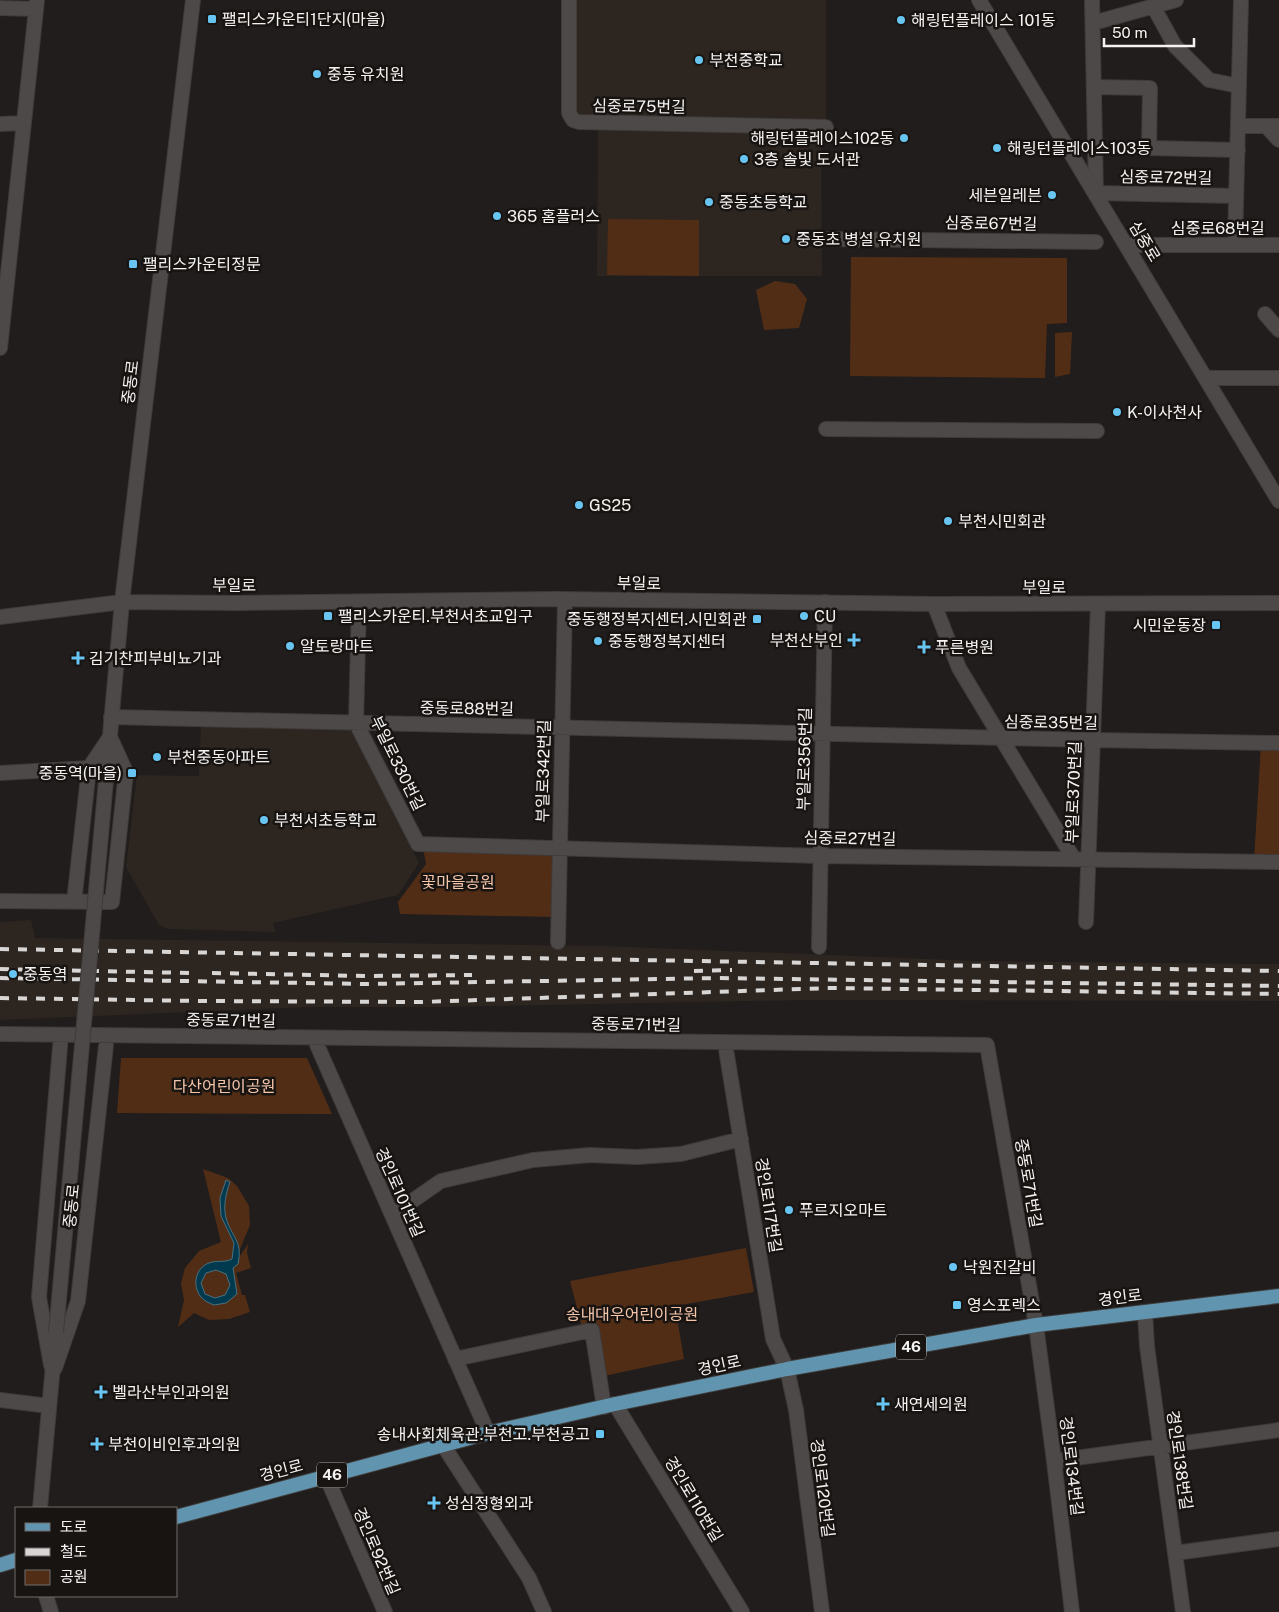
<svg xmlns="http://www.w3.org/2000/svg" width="1279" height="1612" font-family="'Public Sans','Noto Sans KR',sans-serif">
	<rect width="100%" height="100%" fill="#201d1c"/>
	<!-- built -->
	<path fill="#2d2520" d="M572 0H826V127L573 120Z
		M598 128 821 129 822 276H597Z
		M201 725 341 726 353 731 419 863 398 895 273 923 276 932 169 929 159 925 126 867 137 775 199 776Z
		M31 920 35 938 604 946 978 961 1279 964V1001L808 1000 441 1007H307L0 1020V922Z"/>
	<!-- green -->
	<path fill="#522d16" d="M608 219 699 220V276L607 275Z
		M851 257 1067 258V323L1047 324 1045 378 850 376Z
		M775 281 795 284 807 299 799 328 764 330 756 290Z
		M1072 332 1070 374 1055 377V333Z
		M1261 743H1279V862L1254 861Z
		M423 848 557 851 555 917 400 914 398 902 426 864Z
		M121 1058H307L332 1114 117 1113Z
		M203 1169 228 1178 237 1186 249 1206 250 1225 232 1268 248 1244 247 1253 251 1268 236 1273 242 1295H245L250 1312 229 1319 209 1320 194 1313 178 1327 184 1300 181 1283 185 1268 199 1251 221 1242Z
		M746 1248 754 1292 675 1306 684 1359 599 1377 592 1330 583 1331 570 1281Z"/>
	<!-- water -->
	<path fill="#01394e" stroke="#4a717f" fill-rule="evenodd" d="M226 1180 230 1182C226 1193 223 1206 226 1218 232 1238 243 1241 238 1264L233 1268 237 1294 226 1303 214 1305C209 1303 204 1301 201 1297 192 1286 195 1268 209 1263 217 1260 224 1263 232 1259L234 1243 221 1216 220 1198ZM216 1270 226 1274 230 1285 225 1295 215 1298 205 1294 201 1283 206 1273Z"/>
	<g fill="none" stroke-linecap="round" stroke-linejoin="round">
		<defs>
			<path id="minor" d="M569 0V113L573 120 579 122 826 127
				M1092 0 1096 193 1236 196
				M1153 6 1175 46 1209 80 1239 86
				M0 8 36 9
				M1093 23 1176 0
				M1094 87 1150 88 1149 148 1238 150
				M0 124 24 123
				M1238 126H1279
				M1266 126 1279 140
				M826 239 1096 242
				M1235 244 1241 0
				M1127 245H1279
				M1265 314 1279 330
				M0 348 37 0
				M1206 378H1279
				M826 429 1097 431
				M359 602 356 723 418 844 820 856 1279 862
				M934 604 959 668 1074 859
				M111 717 1093 740 1279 743
				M0 773 89 768
				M0 901 112 902 126 772 110 737
				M74 902 89 768 110 737
				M1086 922 1098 604
				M558 942 565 600
				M819 947 825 602
				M0 1034 987 1045 1036 1325
				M314 1038 488 1433
				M725 1043 773 1339 787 1369 796 1410 822 1612
				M392 1215 441 1181 533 1160 590 1155 637 1157 681 1154 741 1139
				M1145 1312 1147 1346 1183 1612
				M455 1359 592 1330 604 1407
				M51 1365 39 1297 61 1035
				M55 1368 78 1301 107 1036
				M0 1400 49 1406
				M615 1404 742 1612
				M443 1445 529 1578 544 1612
				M1054 1461 1279 1430
				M326 1476 385 1612
				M1175 1553 1279 1539"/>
			<path id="tertiary" d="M979 0 1279 501
				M0 617 122 602 238 603 556 599 934 604 1279 603
				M107 769 122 602 193 0
				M1036 1325 1054 1461 1072 1612
				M40 1508 56 1332
				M46 1596 51 1612"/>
			<path id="primary" d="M176 1517 488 1433 615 1404 787 1369 1036 1325 1279 1296
				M0 1565 16 1560"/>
		</defs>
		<!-- minor casing -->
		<use href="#minor" stroke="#3e3b3a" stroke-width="16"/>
		<!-- tertiary casing -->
		<use href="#tertiary" stroke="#3e3b3a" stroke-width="16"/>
		<!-- primary casing -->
		<use href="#primary" stroke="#3e3b3a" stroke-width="16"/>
		<!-- minor -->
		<use href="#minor" stroke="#4d4948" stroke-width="14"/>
		<!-- tertiary -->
		<use href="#tertiary" stroke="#4d4948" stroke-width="14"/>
		<!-- primary -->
		<use href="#primary" stroke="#6094af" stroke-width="14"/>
		<!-- rail -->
		<path stroke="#d8d6d5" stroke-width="4" stroke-dasharray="9 9" stroke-linecap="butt" d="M0 949 1279 971
			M0 969 189 973
			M694 971 732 970
			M212 973 366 976 472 975
			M0 978 366 984 719 978 1279 986
			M0 998 202 1001 421 1002 830 988 1279 994"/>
		<defs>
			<path id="tertiary-bridge" d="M56 1332 107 769"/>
		</defs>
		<!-- tertiary-bridge casing -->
		<use href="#tertiary-bridge" stroke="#3e3b3a" stroke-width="16" stroke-linecap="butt"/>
		<!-- tertiary-bridge -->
		<use href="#tertiary-bridge" stroke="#4d4948" stroke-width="14"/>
	</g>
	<!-- markers -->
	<g fill="#68c4f0" stroke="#171412" stroke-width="2">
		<rect x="207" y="14" width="10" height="10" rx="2.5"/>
		<circle cx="901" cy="20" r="5"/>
		<circle cx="699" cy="60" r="5"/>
		<circle cx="317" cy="74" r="5"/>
		<circle cx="904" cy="138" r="5"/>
		<circle cx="997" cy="148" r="5"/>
		<circle cx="744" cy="159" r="5"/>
		<circle cx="1052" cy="195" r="5"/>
		<circle cx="709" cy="202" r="5"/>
		<circle cx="497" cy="216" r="5"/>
		<circle cx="786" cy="239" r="5"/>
		<rect x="128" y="259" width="10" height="10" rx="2.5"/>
		<circle cx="1117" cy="412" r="5"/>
		<circle cx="579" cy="505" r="5"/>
		<circle cx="948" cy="521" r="5"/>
		<rect x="323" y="611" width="10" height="10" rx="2.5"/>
		<circle cx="804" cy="616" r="5"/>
		<rect x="752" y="614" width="10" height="10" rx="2.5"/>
		<rect x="1211" y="620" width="10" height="10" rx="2.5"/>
		<path d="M851.5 632.5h5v5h5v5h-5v5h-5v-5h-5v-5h5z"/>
		<circle cx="598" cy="641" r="5"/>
		<circle cx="290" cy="646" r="5"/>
		<path d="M921.5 639.5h5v5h5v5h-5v5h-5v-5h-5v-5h5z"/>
		<path d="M75.5 650.5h5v5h5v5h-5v5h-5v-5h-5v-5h5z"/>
		<circle cx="157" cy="757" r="5"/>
		<rect x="127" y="768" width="10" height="10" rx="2.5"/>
		<circle cx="264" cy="820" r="5"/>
		<circle cx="13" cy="974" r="5"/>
		<circle cx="789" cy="1210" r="5"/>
		<circle cx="953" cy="1267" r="5"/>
		<rect x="952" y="1300" width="10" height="10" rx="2.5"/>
		<path d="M98.5 1384.5h5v5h5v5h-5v5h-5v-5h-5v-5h5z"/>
		<path d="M880.5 1396.5h5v5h5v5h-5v5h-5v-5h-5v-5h5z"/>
		<rect x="595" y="1429" width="10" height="10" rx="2.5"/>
		<path d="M94.5 1436.5h5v5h5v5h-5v5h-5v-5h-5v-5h5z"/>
		<path d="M431.5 1495.5h5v5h5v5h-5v5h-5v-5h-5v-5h5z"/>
	</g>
	<g text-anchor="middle" stroke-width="5" stroke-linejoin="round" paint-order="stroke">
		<!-- shield labels -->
		<g fill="#171412" stroke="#b2b0af" stroke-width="1">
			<rect x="896" y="1334.5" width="30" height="25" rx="4"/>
			<rect x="317" y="1462.5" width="30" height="25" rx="4"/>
		</g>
		<g font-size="15" font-weight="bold" fill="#f5f3f2">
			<text x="911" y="1352">46</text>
			<text x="332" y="1480">46</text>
		</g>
		<!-- poi labels -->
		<g font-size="16" fill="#f5f3f2" stroke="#171412" text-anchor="start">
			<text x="222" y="25">팰리스카운티1단지(마을)</text>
			<text x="911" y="26">해링턴플레이스 101동</text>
			<text x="709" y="66">부천중학교</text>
			<text x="327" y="80">중동 유치원</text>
			<text x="894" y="144" text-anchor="end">해링턴플레이스102동</text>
			<text x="1007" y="154">해링턴플레이스103동</text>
			<text x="754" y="165">3층 솔빛 도서관</text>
			<text x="1042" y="201" text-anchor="end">세븐일레븐</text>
			<text x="719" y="208">중동초등학교</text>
			<text x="507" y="222">365 홈플러스</text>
			<text x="796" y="245">중동초 병설 유치원</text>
			<text x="143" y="270">팰리스카운티정문</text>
			<text x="1127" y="418">K-이사천사</text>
			<text x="589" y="511">GS25</text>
			<text x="958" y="527">부천시민회관</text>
			<text x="338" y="622">팰리스카운티.부천서초교입구</text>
			<text x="814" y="622">CU</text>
			<text x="747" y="625" text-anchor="end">중동행정복지센터.시민회관</text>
			<text x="1206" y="631" text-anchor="end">시민운동장</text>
			<text x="843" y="646" text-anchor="end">부천산부인</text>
			<text x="608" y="647">중동행정복지센터</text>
			<text x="300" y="652">알토랑마트</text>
			<text x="935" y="653">푸른병원</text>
			<text x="89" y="664">김기찬피부비뇨기과</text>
			<text x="167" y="763">부천중동아파트</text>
			<text x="122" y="779" text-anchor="end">중동역(마을)</text>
			<text x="274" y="826">부천서초등학교</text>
			<text x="23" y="980">중동역</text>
			<text x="799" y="1216">푸르지오마트</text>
			<text x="963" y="1273">낙원진갈비</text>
			<text x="967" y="1311">영스포렉스</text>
			<text x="112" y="1398">벨라산부인과의원</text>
			<text x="894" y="1410">새연세의원</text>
			<text x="590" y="1440" text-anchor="end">송내사회체육관.부천고.부천공고</text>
			<text x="108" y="1450">부천이비인후과의원</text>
			<text x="445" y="1509">성심정형외과</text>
		</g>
		<!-- street labels -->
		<g font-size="16" fill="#f5f3f2" stroke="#171412">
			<text transform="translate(639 106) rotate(1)" y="6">심중로75번길</text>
			<text transform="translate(1166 177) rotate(1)" y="6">심중로72번길</text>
			<text transform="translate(991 223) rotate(1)" y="6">심중로67번길</text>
			<text x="1218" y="234">심중로68번길</text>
			<text transform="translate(1145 241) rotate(59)" y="6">심중로</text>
			<text transform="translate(130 382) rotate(-83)" y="6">중동로</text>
			<text transform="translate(639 583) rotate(1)" y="6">부일로</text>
			<text x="234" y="591">부일로</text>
			<text x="1044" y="593">부일로</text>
			<text transform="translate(467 708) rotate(1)" y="6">중동로88번길</text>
			<text transform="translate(1051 722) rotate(1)" y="6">심중로35번길</text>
			<text transform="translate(804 759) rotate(-89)" y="6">부일로356번길</text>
			<text transform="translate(398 763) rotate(64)" y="6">부일로330번길</text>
			<text transform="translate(543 771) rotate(-89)" y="6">부일로342번길</text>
			<text transform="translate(1073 792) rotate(-88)" y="6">부일로370번길</text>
			<text transform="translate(850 838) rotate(1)" y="6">심중로27번길</text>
			<text transform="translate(231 1020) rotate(1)" y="6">중동로71번길</text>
			<text transform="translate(636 1024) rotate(1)" y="6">중동로71번길</text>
			<text transform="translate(1029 1183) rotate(80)" y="6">중동로71번길</text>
			<text transform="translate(400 1192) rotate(66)" y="6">경인로101번길</text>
			<text transform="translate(769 1205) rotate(81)" y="6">경인로117번길</text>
			<text transform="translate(71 1206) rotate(-84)" y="6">중동로</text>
			<text transform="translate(1120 1297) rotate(-7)" y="6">경인로</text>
			<text transform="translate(719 1365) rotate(-12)" y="6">경인로</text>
			<text transform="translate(1180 1460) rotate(82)" y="6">경인로138번길</text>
			<text transform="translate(1072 1466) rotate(83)" y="6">경인로134번길</text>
			<text transform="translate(281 1470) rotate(-15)" y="6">경인로</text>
			<text transform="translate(823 1488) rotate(83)" y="6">경인로120번길</text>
			<text transform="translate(694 1499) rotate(59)" y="6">경인로110번길</text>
			<text transform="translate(377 1551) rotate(67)" y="6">경인로92번길</text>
		</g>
		<!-- park labels -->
		<g font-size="16" fill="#f5c5aa" stroke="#171412">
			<text x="458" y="888">꽃마을공원</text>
			<text x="224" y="1092">다산어린이공원</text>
			<text x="632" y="1320">송내대우어린이공원</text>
		</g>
	</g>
	<!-- legend -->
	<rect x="15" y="1507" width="162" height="90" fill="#171412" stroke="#706d6c"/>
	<rect x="25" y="1523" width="25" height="8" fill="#6094af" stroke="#706d6c"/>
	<text x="60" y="1532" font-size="15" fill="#f5f3f2">도로</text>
	<rect x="25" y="1548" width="25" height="8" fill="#d8d6d5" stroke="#706d6c"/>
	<text x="60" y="1557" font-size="15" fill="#f5f3f2">철도</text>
	<rect x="25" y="1570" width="25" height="15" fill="#522d16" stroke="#706d6c"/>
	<text x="60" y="1582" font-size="15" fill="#f5f3f2">공원</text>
	<!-- scale -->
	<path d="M1104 38v8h90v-8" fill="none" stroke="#f5f3f2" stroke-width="2.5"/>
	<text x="1112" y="38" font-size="15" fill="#f5f3f2" stroke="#171412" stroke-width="4" paint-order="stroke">50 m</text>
</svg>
